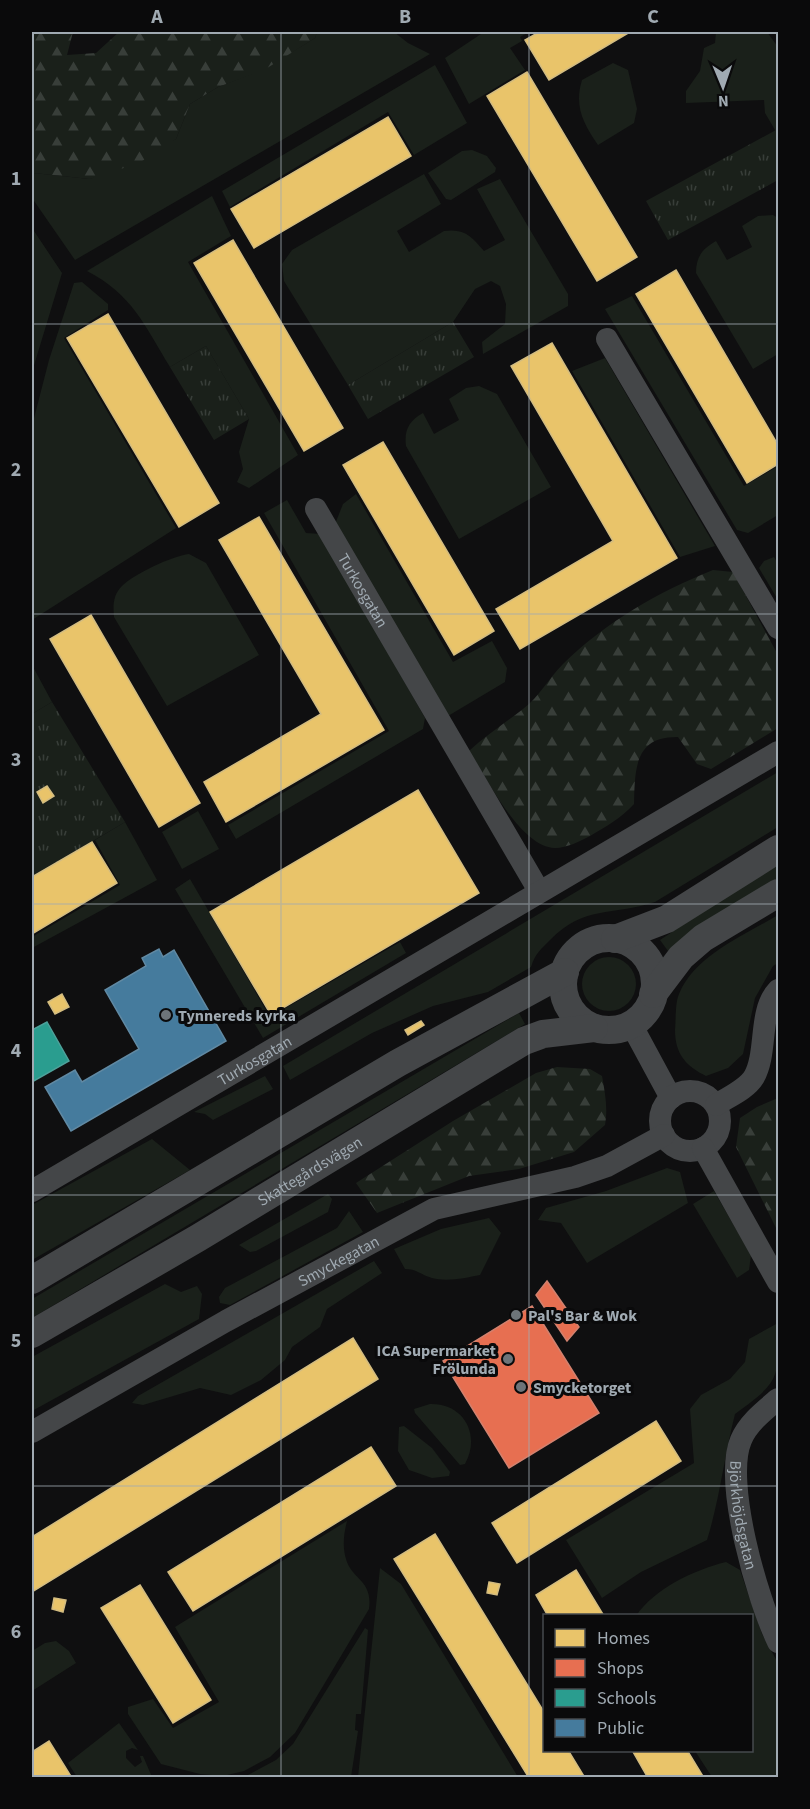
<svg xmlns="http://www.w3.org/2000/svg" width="810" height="1809" font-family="'Source Sans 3',sans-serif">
	<defs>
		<pattern id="forest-firs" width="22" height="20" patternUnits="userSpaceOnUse" patternTransform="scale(1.5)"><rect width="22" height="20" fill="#1a201a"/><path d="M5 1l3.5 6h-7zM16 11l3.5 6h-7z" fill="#383e39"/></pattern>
		<pattern id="park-tufts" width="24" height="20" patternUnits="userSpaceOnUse" patternTransform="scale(1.5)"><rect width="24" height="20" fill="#1a201a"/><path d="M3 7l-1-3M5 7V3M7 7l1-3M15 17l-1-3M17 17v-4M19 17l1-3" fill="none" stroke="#383e39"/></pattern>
	</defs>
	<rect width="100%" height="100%" fill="#0f0f10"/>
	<!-- green -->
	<path fill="#1a201a" d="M317 32H394L408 43 430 54 75 260 32 198V169L34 173 90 179 176 139 190 104 218 87 264 69 315 38Z
		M484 32H529L520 37 522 41 510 48 525 70 469 104 445 58Z
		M716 32H767L778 47V135L765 113 764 100 686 103V91L700 71 704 48 715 43Z
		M613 63 628 70 637 109 634 123 598 145C583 123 574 106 582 80Z
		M435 65 467 123 414 155 388 112 230 207 222 191Z
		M472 150 487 156 496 168 495 172 451 200 446 199 428 173 462 151Z
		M424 174 441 204 397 231 409 252 444 231C465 228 472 237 484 251L505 240 477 189 500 179 568 294V306L483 354 482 342 505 324 506 304 500 286 491 281 475 289 453 322 348 385 284 281 282 264 292 250Z
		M212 196 231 236 188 262 298 455 249 488 237 482 243 469 239 452 249 419 206 346 170 367C145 326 132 294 87 271Z
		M773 215 778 218V354L753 369 696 273C696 257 702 249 716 241L727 260 752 247 742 226 758 216Z
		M32 228 62 273 32 372Z
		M82 282 108 304V310L64 338 176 528 32 620V426L49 360 74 283Z
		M632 296 744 486 778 466V515L748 533 737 530 605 309Z
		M605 358 715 546 680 557 572 371Z
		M479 386 497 394 551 487 459 539 406 446C404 430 409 421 423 413L434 434 459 420 449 399 466 388Z
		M356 494 453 662 492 641 507 668 505 682 448 716 335 524 343 504Z
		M287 500 306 533 321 534 425 718 423 729 236 839 228 825 389 731 264 513Z
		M189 554 206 563 259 655 167 706 114 617C113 605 113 595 122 586 134 574 172 556 189 554Z
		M774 557 778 564V600L759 568 764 561Z
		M32 665 52 702 32 714Z
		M778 772V827L655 902C612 916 584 905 550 940 541 949 535 954 531 967L488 992 433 1006 372 1033 290 1080 283 1066Z
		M198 811 219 849 182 869 162 832Z
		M125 822 157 880 32 948V937L120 885 95 840Z
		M778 862V878L700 925 668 951 660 940Z
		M190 879 270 1017 400 942 406 953 263 1038 175 889Z
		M778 915V963L773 966 755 998 743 1054 728 1068 706 1076C686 1066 675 1054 675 1030 676 1020 675 1003 679 994 695 955 745 935 778 915Z
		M582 984a27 27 0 1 1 54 0a27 27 0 1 1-54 0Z
		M519 1013 525 1024 32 1318V1299Z
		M265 1076 273 1089 213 1120 205 1114 194 1112Z
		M152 1139 190 1170 32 1260V1205Z
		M667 1168 680 1172 688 1203 587 1263 561 1223 538 1220 546 1208 606 1191Z
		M714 1191 751 1255 749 1270 737 1278 693 1204Z
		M328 1194 332 1199 328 1212 256 1251 250 1252 239 1245Z
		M349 1211 363 1232 230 1305 220 1303 219 1297 225 1288 337 1228Z
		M489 1218 501 1233 480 1275C465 1278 447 1282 432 1278 421 1275 417 1269 405 1269L394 1249 441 1229Z
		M374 1261 382 1273 327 1309 320 1327 292 1347 285 1360 261 1380 231 1395 200 1388 143 1405 132 1403 138 1396Z
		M165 1284 181 1292 197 1286 202 1294 199 1319 32 1411V1357Z
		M778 1323C779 1380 780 1381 735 1414 724 1457 720 1498 707 1540L641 1572 602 1598 566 1540 694 1463 690 1409 701 1395 730 1379 745 1362 749 1339Z
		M430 1404C464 1403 481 1435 465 1464L460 1465 415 1413 414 1409Z
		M404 1426 432 1448 450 1472 449 1476 432 1478 409 1470 398 1451 399 1427Z
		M347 1521C344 1533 342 1546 346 1559 352 1580 373 1580 369 1609L295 1733 270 1757 244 1771 223 1776 200 1774 161 1764 128 1714V1707L153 1699 173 1728 219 1702 175 1627Z
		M726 1562 740 1570 762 1634 778 1663V1777H712L695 1751 752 1750V1616H636C655 1588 694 1570 726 1562Z
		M380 1568 401 1584 518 1777H358Z
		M365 1628 368 1630 361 1714H356L355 1730 358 1731 351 1777H244L276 1760 293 1744Z
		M56 1641 69 1651 76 1663 32 1691V1651L45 1643Z
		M119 1723 138 1750 132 1748 126 1751V1758L135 1767 142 1762 140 1756H143L152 1777H77L68 1763Z"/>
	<!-- forest -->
	<path fill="url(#forest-firs)" d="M32 32H73L67 55 96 53 119 32H317L315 38 264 70 218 87 190 104 176 139 139 163 90 179 34 173 32 169Z
		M713 570 733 572 778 655V728L711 769 697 764 678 737C634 736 635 770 634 804 621 818 607 826 590 836 580 841 567 848 555 848 520 847 487 778 469 751 486 735 505 723 523 709 539 697 549 678 563 664 606 622 658 592 713 570Z
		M557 1067 590 1069 602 1076C605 1093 608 1108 605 1125L574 1152 519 1169 469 1176 377 1213 356 1183 453 1121 536 1073Z
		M778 1098V1232L736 1147 740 1118 757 1107Z"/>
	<!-- park -->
	<path fill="url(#park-tufts)" d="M776 130 778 135V180L668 240 646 201Z
		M453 322 474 357 368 419 348 385Z
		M206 346 249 419 214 440 170 367Z
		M52 702 125 822 32 877V714Z"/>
	<!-- homes -->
	<path fill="#e9c46a" stroke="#d3bc80" stroke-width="1.5" d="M539 32H630L549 80 525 40Z
		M527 72 637 257 597 281 487 96Z
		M388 117 411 156 254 248 231 209Z
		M233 240 343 428 304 451 194 263Z
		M676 270 778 445V464L747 483 636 294Z
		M108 314 219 503 179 527 67 338Z
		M552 343 677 558 520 649 496 609 613 541 511 366Z
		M383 442 494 631 454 655 343 465Z
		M259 517 384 730 226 822 204 782 321 714 219 540Z
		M91 615 200 803 159 827 50 639Z
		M47 786 54 796 43 803 37 792Z
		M418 790 479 893 271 1015 210 912Z
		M92 842 117 883 32 934V877Z
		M62 994 69 1007 55 1014 48 1002Z
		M421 1021 424 1025 408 1035 405 1030Z
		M353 1338 378 1379 32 1592V1537Z
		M656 1421 681 1461 517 1563 492 1523Z
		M371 1447 396 1486 193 1611 168 1572Z
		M435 1534 544 1712V1750H568L585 1778H529L394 1559Z
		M576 1570 604 1616H548L536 1595Z
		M489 1582 500 1584 497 1595 487 1593Z
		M140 1585 211 1700 173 1723 101 1608Z
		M54 1598 66 1600 63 1612 52 1609Z
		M49 1741 72 1778H32V1752Z
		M632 1750H687L704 1778H648Z"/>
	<!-- shops -->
	<path fill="#e76f51" stroke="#d2816e" stroke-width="1.5" d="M547 1281 579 1327 567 1341 536 1295Z
		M532 1306 599 1413 509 1468 443 1361Z"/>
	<!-- schools -->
	<path fill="#2a9d8f" stroke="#4da19a" stroke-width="1.5" d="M47 1022 69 1061 32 1082V1030Z"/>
	<!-- public -->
	<path fill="#457b9d" stroke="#6089a3" stroke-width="1.5" d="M159 949 163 957 174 950 226 1041 71 1131 45 1087 75 1070 82 1082 139 1049 105 990 146 966 142 958Z"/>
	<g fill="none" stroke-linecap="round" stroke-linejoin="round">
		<!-- minor -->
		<g stroke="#444648" stroke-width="22">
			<path d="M607 339 778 628"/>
			<path id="s1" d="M316 509 539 891"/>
			<path d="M631 1024 671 1098"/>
			<circle cx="690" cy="1121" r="30"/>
			<path d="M716 1105C728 1097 746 1090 754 1077 768 1052 758 1011 778 990"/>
			<path d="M703 1148 778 1282"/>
			<path id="s2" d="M32 1191 778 752"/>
			<path id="s3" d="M778 1399C765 1410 748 1423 741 1440 723 1482 758 1601 778 1642"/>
			<path id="s4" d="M32 1432 226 1321 434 1209 575 1177 607 1166 664 1135"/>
		</g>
		<!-- tertiary -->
		<g stroke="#444648" stroke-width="28">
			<circle cx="609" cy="984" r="46"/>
			<path d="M615 939 667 919 778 849"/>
			<path d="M653 994 681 957 703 938 778 893"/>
			<path d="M32 1280 398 1063 565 972"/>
			<path id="s5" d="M32 1334 198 1238 524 1041 543 1034 594 1028"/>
		</g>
	</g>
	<!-- grid -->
	<path fill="none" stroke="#a0aab2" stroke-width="1.5" stroke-opacity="0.55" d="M281 32V1778M529 32V1778M32 324H778M32 614H778M32 904H778M32 1195H778M32 1486H778"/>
	<!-- markers -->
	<g fill="#6d7479" stroke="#0a0a0b" stroke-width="2">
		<circle cx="166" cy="1015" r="6"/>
		<circle cx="516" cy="1315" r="6"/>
		<circle cx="508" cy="1359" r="6"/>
		<circle cx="521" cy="1387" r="6"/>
	</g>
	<g text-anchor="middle" stroke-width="6" stroke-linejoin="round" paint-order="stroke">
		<!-- street labels -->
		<g font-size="16" fill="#a0aab2" stroke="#0a0a0b">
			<text dy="6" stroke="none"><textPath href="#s1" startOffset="94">Turkosgatan</textPath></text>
			<text dy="6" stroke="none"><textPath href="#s2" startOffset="258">Turkosgatan</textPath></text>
			<text dy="6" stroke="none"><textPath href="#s5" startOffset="322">Skattegårdsvägen</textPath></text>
			<text dy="6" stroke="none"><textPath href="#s4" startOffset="351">Smyckegatan</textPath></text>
			<text dy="6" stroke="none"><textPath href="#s3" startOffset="132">Björkhöjdsgatan</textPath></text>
		</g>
		<!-- poi labels -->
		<g font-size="16" font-weight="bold" fill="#a0aab2" stroke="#0a0a0b" text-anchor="start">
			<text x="178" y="1021">Tynnereds kyrka</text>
			<text x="528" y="1321">Pal's Bar &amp; Wok</text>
			<text x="496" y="1356" text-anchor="end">ICA Supermarket<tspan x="496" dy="18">Frölunda</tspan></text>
			<text x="533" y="1393">Smycketorget</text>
		</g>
	</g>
	<!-- border -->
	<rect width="810" height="1809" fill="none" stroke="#0a0a0b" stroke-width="66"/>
	<!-- legend -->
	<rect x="543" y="1614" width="210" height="138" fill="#0a0a0b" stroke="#464a4e" stroke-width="1.5"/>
	<rect x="555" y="1629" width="30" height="18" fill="#e9c46a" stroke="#464a4e" stroke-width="1.5"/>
	<text x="597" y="1644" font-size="18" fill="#a0aab2">Homes</text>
	<rect x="555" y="1659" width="30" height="18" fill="#e76f51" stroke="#464a4e" stroke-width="1.5"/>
	<text x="597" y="1674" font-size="18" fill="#a0aab2">Shops</text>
	<rect x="555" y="1689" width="30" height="18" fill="#2a9d8f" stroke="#464a4e" stroke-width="1.5"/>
	<text x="597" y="1704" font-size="18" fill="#a0aab2">Schools</text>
	<rect x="555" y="1719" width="30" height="18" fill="#457b9d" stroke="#464a4e" stroke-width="1.5"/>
	<text x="597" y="1734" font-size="18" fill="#a0aab2">Public</text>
	<!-- north arrow -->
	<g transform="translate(723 87) rotate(178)" stroke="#0a0a0b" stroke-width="4.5" paint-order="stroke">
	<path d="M0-4.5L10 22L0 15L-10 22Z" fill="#a0aab2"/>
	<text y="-9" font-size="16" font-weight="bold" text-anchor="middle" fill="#a0aab2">N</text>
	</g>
	<rect x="33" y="33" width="744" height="1743" fill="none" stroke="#a0aab2" stroke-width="2"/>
	<g font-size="20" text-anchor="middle" font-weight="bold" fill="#a0aab2">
		<text x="157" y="23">A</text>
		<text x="405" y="23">B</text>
		<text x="653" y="23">C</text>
		<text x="16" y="185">1</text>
		<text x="16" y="476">2</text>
		<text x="16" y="766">3</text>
		<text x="16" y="1057">4</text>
		<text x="16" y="1347">5</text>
		<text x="16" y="1638">6</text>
	</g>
</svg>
